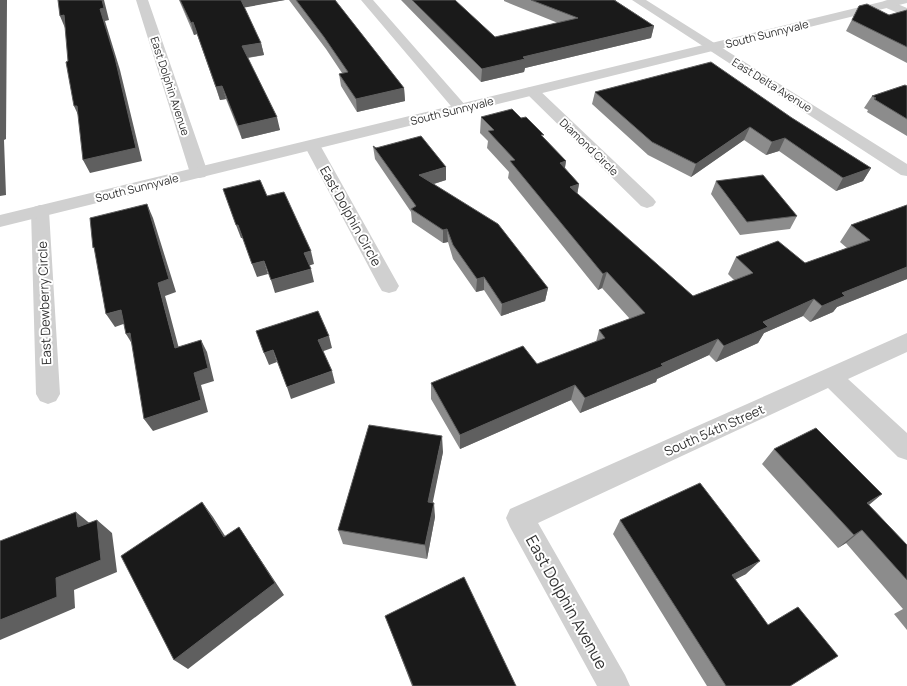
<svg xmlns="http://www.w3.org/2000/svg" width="907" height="686" font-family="Manrope,sans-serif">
	<rect width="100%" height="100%" fill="#fff"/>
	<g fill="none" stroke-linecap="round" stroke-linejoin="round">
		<!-- minor -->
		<path fill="#d0d0d0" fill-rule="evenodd" d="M136 0H148L208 173 205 177 199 178 193 177 190 173Z
			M361 0H373L466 106 469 109 466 112 461 114 456 112Z
			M632 0H646L907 164V176L901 175Z
			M888 0 907 8V17L884 7 882 4 884 1Z
			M532 87 537 88 653 198 656 202 653 206 647 208 641 206 527 94 525 91 527 88Z
			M312 140 318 142 320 145 399 286 396 291 389 293 382 291 379 286 304 145 306 142Z
			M40 205 46 207 49 211 60 394 56 401 48 404 40 401 36 394 31 211 34 207Z
			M907 333V352L848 379 907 433V460L898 457 828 388 538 523 625 675 630 686H597L510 527 506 518 510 509Z"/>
		<!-- tertiary -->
		<path fill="#d0d0d0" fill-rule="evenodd" d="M889 0H907V3L0 227V215Z"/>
	</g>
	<!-- wall -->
	<path fill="#8c8c8c" d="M179 0H285L244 7 261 43 264 55 248 58 280 130 242 139 226 99 220 100 197 34 194 35Z
		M289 0H335L404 88 405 101 357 112 341 86 339 74 342 73 326 49Z
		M401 0H455L495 37 558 23 504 1V0H616V1L654 26 651 38 525 68 524 72 481 82Z
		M859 6 889 15 907 10V63L846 31Z
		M907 86V136L867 112 868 110 864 108 872 96Z
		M595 92 792 118 871 168 863 181 836 191 779 151 766 155 744 140 691 177 648 155 592 104Z
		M481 117 521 118 544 138 566 161 565 168 579 184 577 194 693 296 734 280 728 274 736 257 805 263 847 248 840 242 851 225 907 205V279L837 307 833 312 810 322 803 316 764 333 758 343 716 362 709 355 657 379 656 382 580 413 571 400 460 449 431 399V383L537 364 596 342 599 330 630 319 602 288 598 290 508 178 509 172 487 148 488 141 480 133Z
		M373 146 446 180 434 184 548 288 545 301 501 316 484 290 476 292 453 259 448 242 443 243 412 222 411 212 375 159Z
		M716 181 797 216 790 229 740 235 711 194Z
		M774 449 882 494 869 505 907 545V630L894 614 903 609 846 543 838 548 762 464Z
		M443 452 432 502 435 517 427 559 343 544 338 530Z
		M620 520 746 574 735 579 768 625 790 686H707L613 534Z
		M385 616 516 686H412L389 626Z"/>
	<!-- shaded-wall -->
	<path fill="#5f5f5f" d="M0 0H7L6 139 4 140 6 195 0 196Z
		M102 0H104L109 20 105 21 120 70 142 161 90 173 83 160 100 9Z
		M240 0H285L242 8Z
		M64 15 65 28 60 16Z
		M193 22 197 34 194 35 191 23Z
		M654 26 651 38 525 68 524 72 481 82 482 69 523 57Z
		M261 43 264 55 245 58 242 46Z
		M222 86 226 99 220 100 216 87Z
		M404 88 405 101 357 112 356 99Z
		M74 106H77L80 119Z
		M277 117 280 130 242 139 238 126Z
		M750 127 744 140 691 177 696 164Z
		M785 138 779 151 766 155 772 142Z
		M566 161 563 178 560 163Z
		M446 167V180L420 188 419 175Z
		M871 168 863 181 836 191 843 178Z
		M579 184 576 201 570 187Z
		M147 204 153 218 176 292 165 296 182 360 175 348 158 283Z
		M236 225H238L243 238H241Z
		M447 229 448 242 443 243V230Z
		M311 251 314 264 308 266 304 253Z
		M264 261 268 274 257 277 252 264Z
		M907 267V279L837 307 833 312 810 322 822 306 842 293Z
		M311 269 314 282 275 293 271 280Z
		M607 272 602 288 598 290 603 274Z
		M484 277V290L476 292 477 279Z
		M548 288 545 301 501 316 502 304Z
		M814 299 803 316 764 333 758 343 716 362 724 346 763 322Z
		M121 310 129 322 115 327 106 314Z
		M130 333 134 347 126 334Z
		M329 336 332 348 321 352 318 340Z
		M718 339 709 355 657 379 656 382 580 413 585 398Z
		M201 340 207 352 214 381 201 385 208 412 153 431 144 419 194 373Z
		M273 350 277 362 269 365 264 353Z
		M332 371 335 383 291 399 287 387Z
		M575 385 571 400 460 449V435Z
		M442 436 443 452 430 516 428 502Z
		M882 494 866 507 867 503Z
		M202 502 213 517 234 550 224 537Z
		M434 503 435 517 427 559 425 545Z
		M76 512 93 526 78 527Z
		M97 520 112 533 117 572 74 590 75 608 0 640V620L56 578Z
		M239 527 284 595 188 669 174 660Z
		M862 530 846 543 838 548 854 535Z
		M760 561 746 574 719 588 732 575Z"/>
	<!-- building -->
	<path fill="#1a1a1a" stroke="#5f5f5f" d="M58 0H102L104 8 100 9 115 58 136 148 83 160 77 106H74L66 62 68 61 64 15 60 16Z
		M180 0H241L261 43 242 46 277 117 238 126 222 86 216 87 193 22 191 23Z
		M296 0H335L404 88 356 99 339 74 348 72 324 37Z
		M412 0H455L495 37 578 18 531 0H614L654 26 523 57 525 59 482 69Z
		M867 4 889 15 907 10V47L852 20 859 6Z
		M711 62 792 118 871 168 843 178 785 138 772 142 750 127 696 164 652 142 595 92Z
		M905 85 907 86V119L874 99 876 98 872 96Z
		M512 109 521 118 526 117 544 135H541L566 161 560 163 579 184 570 187 693 296 753 273 736 257 778 241 805 263 870 240 851 225 907 205V267L842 293 845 296 822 306 814 299 763 322 768 327 724 346 718 339 661 364 663 366 585 398 575 385 460 435 431 383 523 346 537 364 605 338 599 330 645 313 607 272 603 274 510 161 515 160 488 131 494 130 481 117Z
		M421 136 446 167 419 175 498 224 548 288 502 304 484 277 477 279 453 245 447 229 443 230 411 209 416 206 373 146 376 148Z
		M763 175 797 216 747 222 716 181Z
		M260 180 267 196 284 192 311 251 304 253 311 269 271 280 264 261 252 264 238 225H236L223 189Z
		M147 204 169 279 158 283 175 348 201 340 208 368 194 373 201 400 144 419 130 333 126 334 121 310 106 314 94 247 93 248 90 218Z
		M318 311 329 336 318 340 332 371 287 387 273 350 264 353 256 331Z
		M369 425 442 436 428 502 434 503 425 545 338 530Z
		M816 428 882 494 867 503 907 545V580L862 530 854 535 774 449Z
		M700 483 760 561 732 575 768 625 798 607 838 656 790 686H726L620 520Z
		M202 502 224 537 239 527 275 583 174 660 121 556Z
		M76 512 78 527 97 520 101 560 56 578 57 597 0 620V541Z
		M464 577 516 686H413L385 616Z"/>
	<g text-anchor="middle" stroke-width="4" stroke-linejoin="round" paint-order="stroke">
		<!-- far-street labels -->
		<g font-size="11" fill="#333" stroke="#fff">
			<text transform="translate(767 34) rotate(-14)" y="4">South Sunnyvale</text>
			<text transform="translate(772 85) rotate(32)" y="4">East Delta Avenue</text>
			<text transform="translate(170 86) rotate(72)" y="4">East Dolphin Avenue</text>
			<text transform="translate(452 111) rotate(-14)" y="4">South Sunnyvale</text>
			<text transform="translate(589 147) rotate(44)" y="4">Diamond Circle</text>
			<text transform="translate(137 188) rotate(-14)" y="4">South Sunnyvale</text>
		</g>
		<!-- street labels -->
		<g font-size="13" fill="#333" stroke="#fff">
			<text transform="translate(351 216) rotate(61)" y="5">East Dolphin Circle</text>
			<text transform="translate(44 303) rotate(-92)" y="5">East Dewberry Circle</text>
			<text transform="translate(714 430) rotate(-24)" y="5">South 54th Street</text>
		</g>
		<!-- near-street labels -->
		<g font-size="16" fill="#333" stroke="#fff">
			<text transform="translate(567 602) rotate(61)" y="6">East Dolphin Avenue</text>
		</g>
	</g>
</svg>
